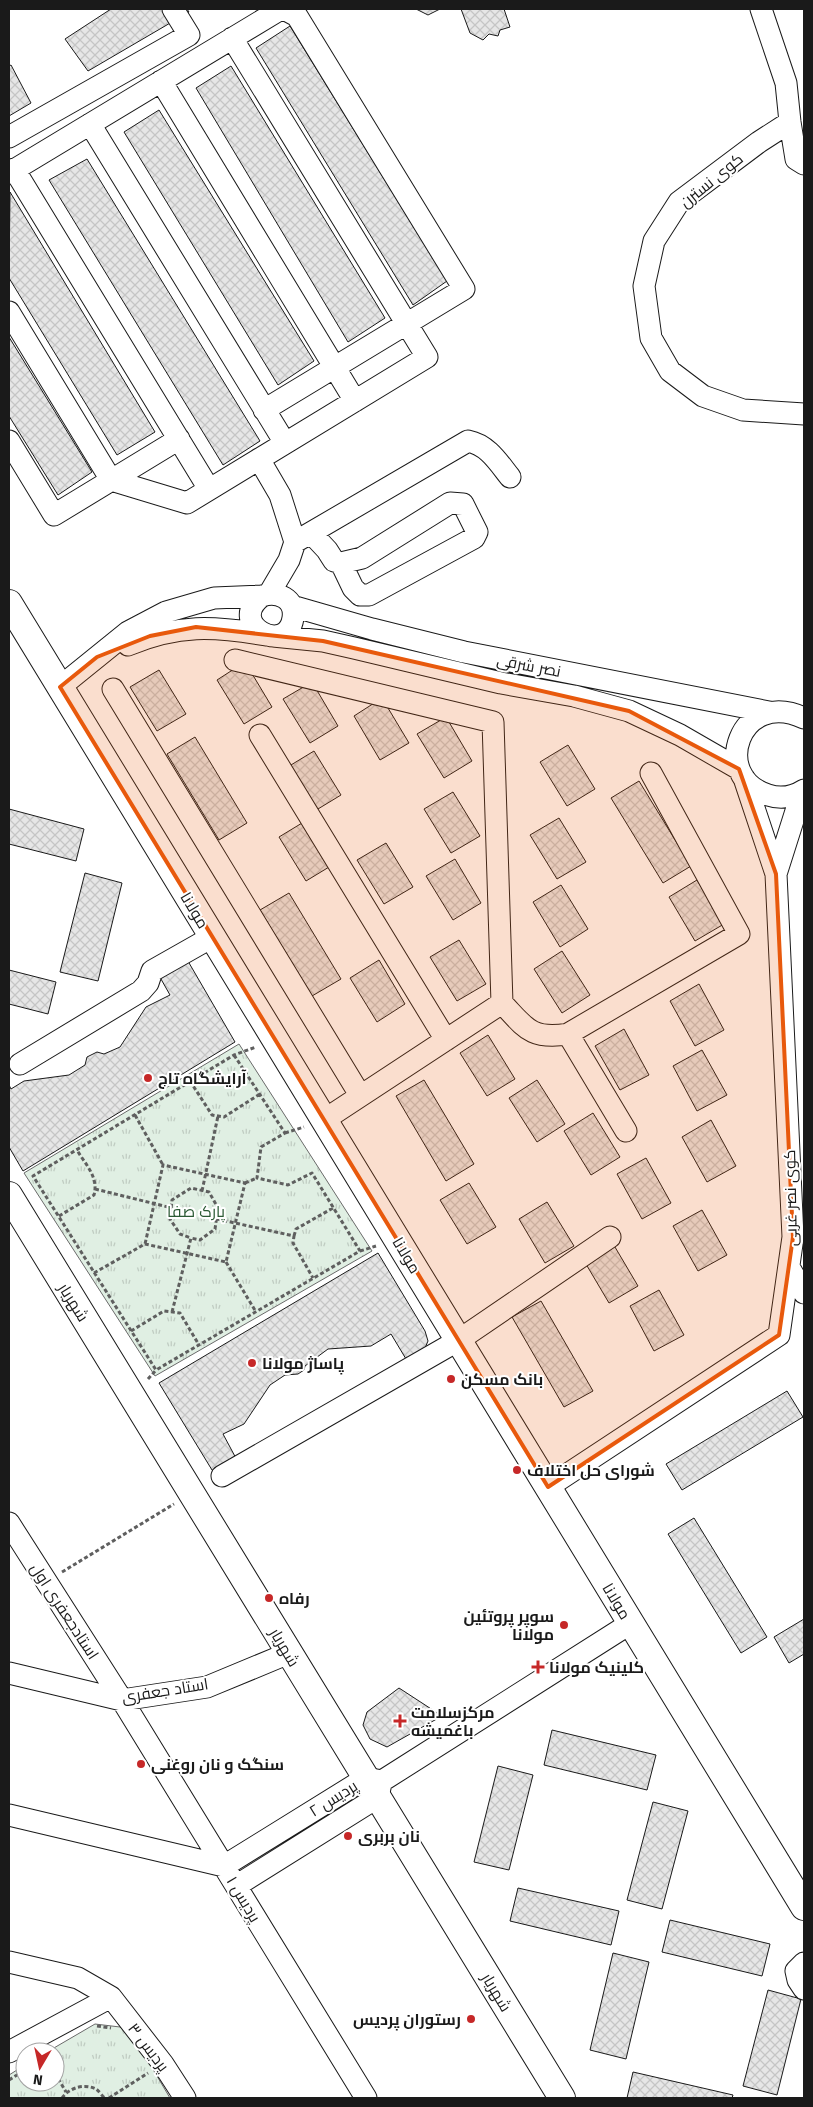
<svg xmlns="http://www.w3.org/2000/svg" width="813" height="2107" font-family="'Fira Sans',Cairo,sans-serif">
	<defs>
		<pattern id="park-tufts" width="24" height="20" patternUnits="userSpaceOnUse" patternTransform="scale(1.25)"><rect width="24" height="20" fill="#e0efe3"/><path d="M3 7l-1-3M5 7V3M7 7l1-3M15 17l-1-3M17 17v-4M19 17l1-3" fill="none" stroke="#c0ccc2"/></pattern>
		<pattern id="building-cross-hatch" width="8" height="8" patternUnits="userSpaceOnUse" patternTransform="scale(1.25)"><rect width="8" height="8" fill="#e6e6e6"/><path d="M0 0l8 8M0 8l8-8" fill="none" stroke="#c5c5c5"/></pattern>
	</defs>
	<rect width="100%" height="100%" fill="#fff"/>
	<!-- park -->
	<path fill="url(#park-tufts)" stroke="#6a6a6a" d="M239 1044 372 1251 155 1376 24 1173Z
		M95 2024 120 2027 135 2039 170 2098H9V2075L25 2065V2082H55V2052H47Z"/>
	<!-- building -->
	<path fill="url(#building-cross-hatch)" stroke="#1a1a1a" d="M111 9H187L189 12 88 71 65 39Z
		M416 9H440L428 15Z
		M461 9H504L510 27 500 30 498 36 489 34 483 40 470 33Z
		M290 26 447 281 413 305 256 48Z
		M11 65 31 103 9 116V66Z
		M231 66 385 318 348 342 196 88Z
		M159 110 314 361 278 385 124 132Z
		M87 159 260 441 223 465 49 180Z
		M10 192 155 432 117 455 9 278Z
		M9 337 92 472 58 495 9 416Z
		M245 662 272 707 244 724 217 680Z
		M159 670 186 714 157 731 130 687Z
		M312 682 338 726 310 743 283 699Z
		M382 698 409 743 380 760 354 716Z
		M446 717 472 761 444 778 417 734Z
		M195 737 247 823 219 840 167 754Z
		M568 745 595 789 567 806 540 762Z
		M314 751 341 795 313 812 286 768Z
		M639 781 691 866 663 883 611 798Z
		M453 792 480 836 451 853 424 809Z
		M9 809 84 829 76 861 9 844Z
		M559 818 586 862 557 879 530 835Z
		M307 820 334 864 306 881 279 837Z
		M386 843 413 887 384 904 357 860Z
		M455 859 481 903 453 920 426 876Z
		M85 873 122 883 98 981 60 972Z
		M697 880 724 924 695 941 669 897Z
		M561 885 588 929 560 947 533 902Z
		M289 893 341 979 312 996 260 910Z
		M459 940 486 984 457 1001 430 957Z
		M562 951 590 995 562 1013 534 969Z
		M185 956 235 1042 23 1171 9 1147V1085L11 1089 24 1081 69 1075 85 1065 87 1057 97 1052 104 1054 120 1047 146 1007 170 995 157 972Z
		M379 960 405 1004 377 1022 350 978Z
		M9 970 56 982 48 1014 9 1004Z
		M699 984 724 1030 695 1046 670 1001Z
		M624 1029 649 1075 620 1090 595 1046Z
		M488 1035 515 1079 487 1096 460 1053Z
		M702 1050 727 1095 697 1111 673 1066Z
		M424 1080 474 1164 446 1181 396 1096Z
		M537 1080 565 1124 537 1142 509 1098Z
		M593 1113 620 1157 591 1175 564 1131Z
		M711 1120 736 1166 707 1182 682 1137Z
		M646 1158 671 1203 642 1219 617 1174Z
		M469 1183 496 1227 467 1244 440 1200Z
		M547 1202 574 1246 545 1263 519 1219Z
		M702 1210 727 1255 698 1271 673 1226Z
		M612 1242 638 1286 609 1303 583 1259Z
		M378 1253 425 1331 428 1341 425 1348 406 1359 391 1334 371 1346 328 1349 305 1366 304 1370 298 1374 285 1375 270 1385 244 1424 223 1434 238 1462 218 1472 212 1470 159 1383Z
		M659 1290 684 1335 654 1351 630 1306Z
		M541 1301 593 1391 564 1407 512 1317Z
		M787 1391 803 1417 682 1490 666 1464Z
		M694 1518 767 1637 741 1653 668 1534Z
		M804 1619V1654L789 1663 774 1637Z
		M399 1688 442 1716 387 1747 370 1739 363 1725 367 1712Z
		M552 1730 656 1755 647 1790 544 1765Z
		M498 1766 533 1775 509 1870 474 1862Z
		M653 1802 688 1811 662 1909 627 1900Z
		M518 1888 619 1911 611 1945 510 1921Z
		M670 1920 770 1944 762 1976 662 1952Z
		M613 1953 649 1962 626 2059 590 2050Z
		M768 1990 801 1999 777 2095 743 2086Z
		M633 2072 733 2095 732 2098H627Z"/>
	<g fill="none" stroke-linecap="round" stroke-linejoin="round">
		<defs>
			<path id="minor" d="M761 9 786 83 790 122 796 159 804 164
				M161 81 355 401
				M790 122 759 142 679 202 654 241 644 286 651 338 670 371 703 396 743 410 804 414
				M90 124 285 443
				M9 137 189 35 173 9
				M14 169 209 489
				M9 173 281 9
				M9 312 111 480 187 503 427 357 232 38
				M264 410 464 289 297 16 284 9
				M9 441 54 515 179 439
				M259 459 280 495 295 542 289 560 269 594
				M312 534 327 550 334 561 341 563 362 558 450 503 463 504 477 532 474 538 369 595H360L353 588 341 563
				M295 542 468 441C488 445 498 462 510 477
				M292 606 372 629 464 652 769 712
				M273 636 323 641 354 648 501 683 574 696 629 711 680 735 739 769
				M128 645C178 624 214 626 266 635
				M235 660 493 722 502 1003C525 1027 530 1040 568 1034L739 934 651 773
				M60 687 128 632 166 612 214 598 262 596C277 591 296 598 293 618 287 657 225 624 262 596
				M113 689 360 1095
				M804 718C739 688 710 777 768 795 780 799 793 797 804 790
				M260 735 446 1040
				M776 874 802 792
				M568 1034 626 1131
				M20 1064 141 991 148 983 152 971 212 937
				M324 1120 502 1003
				M789 1267 804 1293
				M222 1476 459 1340 610 1237
				M548 1487 779 1335 793 1237 776 874 744 778
				M9 1523 122 1700 366 2098
				M9 1673 122 1700 207 1687 289 1653
				M9 1815 224 1866 366 1778 382 1781 631 1623
				M236 1886 378 1797 381 1783
				M9 1962 78 1978 111 1997 163 2064 185 2098
				M804 1963 796 1971 798 1980 804 1989
				M9 2052 111 1997"/>
			<path id="major" d="M9 603 804 1907
				M9 1195 562 2098"/>
		</defs>
		<!-- minor casing -->
		<use href="#minor" stroke="#1a1a1a" stroke-width="23"/>
		<!-- major casing -->
		<use href="#major" stroke="#1a1a1a" stroke-width="28"/>
		<!-- path -->
		<path stroke="#5f5f5f" stroke-width="3" stroke-dasharray="4 2.5" stroke-linecap="butt" d="M234 1055 285 1133 261 1147 257 1178 288 1185 312 1173 360 1251 156 1370 33 1176 234 1055 256 1047
			M190 1081 212 1115 224 1117 260 1094
			M135 1115 163 1165
			M285 1133 304 1127
			M245 1183 257 1178
			M95 1189 172 1208
			M202 1191 218 1116
			M59 1216 94 1195C99 1177 85 1164 77 1150
			M217 1219 294 1236 293 1243 313 1278
			M294 1236 296 1229 333 1208
			M360 1251 376 1246
			M226 1262 256 1312
			M94 1273 145 1244 226 1262 245 1183 163 1165 145 1244
			M172 1312 191 1238 200 1240 215 1229 218 1208 209 1192 191 1188 172 1200 170 1219 180 1234 191 1238
			M131 1331 164 1311 180 1313 199 1345
			M148 1379 156 1370
			M62 1572 174 1504
			M97 2026 111 2028
			M55 2073 66 2092
			M9 2080 25 2070
			M62 2098C69 2088 84 2083 96 2089 99 2091 102 2096 105 2098
			M109 2098 148 2073"/>
		<!-- minor -->
		<use href="#minor" stroke="#fff" stroke-width="21"/>
		<!-- major -->
		<use href="#major" stroke="#fff" stroke-width="26"/>
	</g>
	<!-- marked area -->
	<path fill="#e8590c" fill-opacity="0.2" stroke="#e8590c" stroke-width="4" stroke-linejoin="round" d="M196 627 323 641 629 711 739 769 776 874 793 1237 779 1335 548 1487 60 687 97 657 150 636Z"/>
	<!-- markers -->
	<g fill="#c62828" stroke="#fff" stroke-width="2">
		<circle cx="148" cy="1078" r="5"/>
		<circle cx="252" cy="1363" r="5"/>
		<circle cx="451" cy="1379" r="5"/>
		<circle cx="517" cy="1470" r="5"/>
		<circle cx="269" cy="1598" r="5"/>
		<circle cx="564" cy="1625" r="5"/>
		<path d="M535.5 1659.5h5v5h5v5h-5v5h-5v-5h-5v-5h5z"/>
		<path d="M397.5 1713.5h5v5h5v5h-5v5h-5v-5h-5v-5h5z"/>
		<circle cx="141" cy="1764" r="5"/>
		<circle cx="348" cy="1836" r="5"/>
		<circle cx="471" cy="2019" r="5"/>
	</g>
	<g text-anchor="middle" stroke-width="4" stroke-linejoin="round" paint-order="stroke">
		<!-- street labels -->
		<g font-size="16" fill="#1a1a1a" stroke="#fff">
			<text transform="translate(711 180) rotate(-39)" y="6">کوی نسترن</text>
			<text transform="translate(529 665) rotate(11)" y="6">نصر شرقی</text>
			<text transform="translate(195 910) rotate(59)" y="6">مولانا</text>
			<text transform="translate(790 1198) rotate(-91)" y="6">کوی نصر غربی</text>
			<text transform="translate(407 1255) rotate(59)" y="6">مولانا</text>
			<text transform="translate(74 1302) rotate(58)" y="6">شهریار</text>
			<text transform="translate(617 1601) rotate(59)" y="6">مولانا</text>
			<text transform="translate(65 1611) rotate(57)" y="6">استادجعفری اول</text>
			<text transform="translate(285 1647) rotate(59)" y="6">شهریار</text>
			<text transform="translate(165 1690) rotate(-9)" y="6">استاد جعفری</text>
			<text transform="translate(333 1798) rotate(-32)" y="6">پردیس ۲</text>
			<text transform="translate(244 1899) rotate(59)" y="6">پردیس ۱</text>
			<text transform="translate(497 1992) rotate(59)" y="6">شهریار</text>
			<text transform="translate(149 2047) rotate(53)" y="6">پردیس ۳</text>
		</g>
		<!-- poi labels -->
		<g font-size="16" font-weight="bold" fill="#1a1a1a" stroke="#fff" text-anchor="start">
			<text x="158" y="1084">آرایشگاه تاج</text>
			<text x="262" y="1369">پاساژ مولانا</text>
			<text x="461" y="1385">بانک مسکن</text>
			<text x="527" y="1476">شورای حل اختلاف</text>
			<text x="279" y="1604">رفاه</text>
			<text x="554" y="1622" text-anchor="end">سوپر پروتئین<tspan x="554" dy="18">مولانا</tspan></text>
			<text x="549" y="1673">کلینیک مولانا</text>
			<text x="411" y="1718">مرکزسلامت<tspan x="411" dy="18">باغمیشه</tspan></text>
			<text x="151" y="1770">سنگک و نان روغنی</text>
			<text x="358" y="1842">نان بربری</text>
			<text x="461" y="2025" text-anchor="end">رستوران پردیس</text>
		</g>
		<!-- park labels -->
		<g font-size="16" fill="#2b5a34" stroke="#fff">
			<text x="196" y="1217">پارک صفا</text>
		</g>
	</g>
	<!-- border -->
	<rect width="813" height="2107" fill="none" stroke="#1a1a1a" stroke-width="20"/>
	<!-- north arrow -->
	<g transform="translate(40 2067) rotate(189)"><circle r="24" fill="#ffffff" stroke="#a3a3a3"/>
	<path d="M0-4L9 19L0 12L-9 19Z" fill="#c62828"/>
	<text y="-8" font-size="14" font-weight="bold" text-anchor="middle" fill="#1a1a1a">N</text>
	</g>
</svg>
